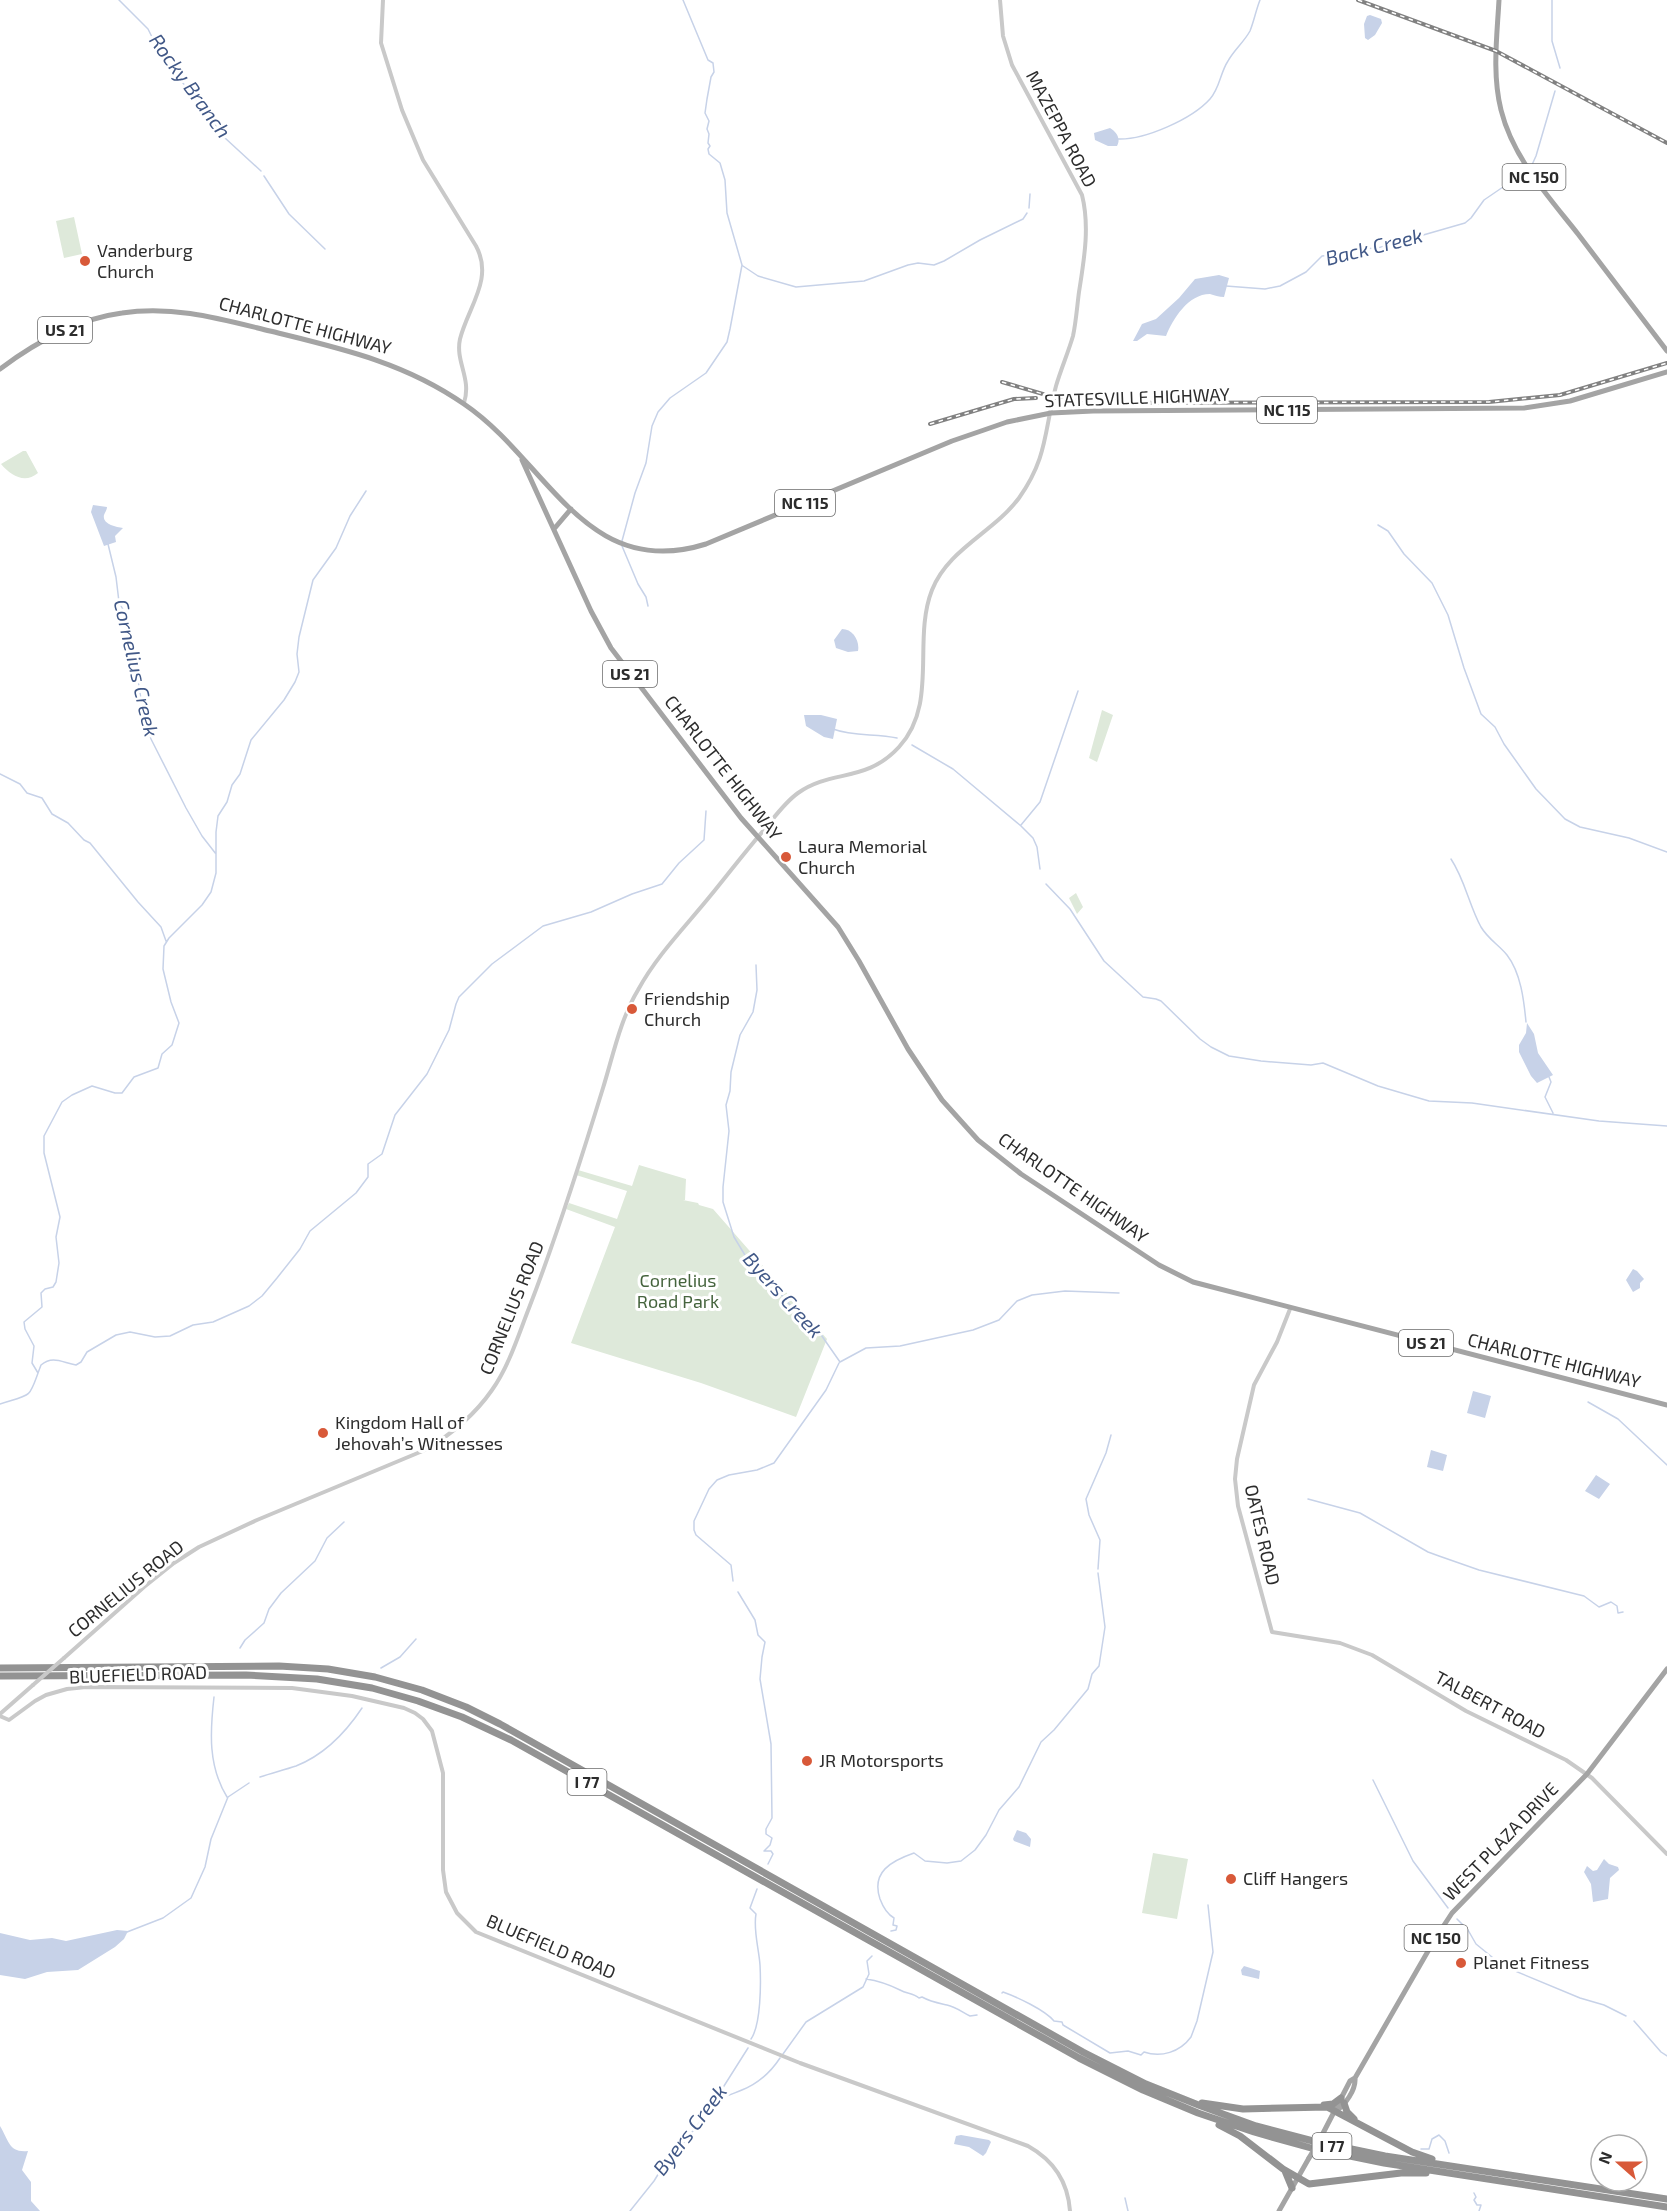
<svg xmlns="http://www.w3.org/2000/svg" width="1667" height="2211" font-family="'Exo 2',sans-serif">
	<rect width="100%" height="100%" fill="#fff"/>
	<!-- green -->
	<path fill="#dee9da" d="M74 217 82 254 64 258 56 221Z
		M23 451H26L38 473C25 484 11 476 1 464Z
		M1102 710 1113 715 1097 762 1089 758Z
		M1076 893 1083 907 1077 914 1069 898Z
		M639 1165 686 1179 685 1200H683L698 1203 699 1205 713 1209 827 1339 796 1417 701 1383 571 1343 615 1227 566 1209 569 1203 617 1219 627 1191 576 1175 578 1170 632 1186Z
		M1153 1853 1188 1859 1177 1919 1142 1913Z"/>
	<!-- water -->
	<path fill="#c7d2e8" d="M1370 15 1381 19 1382 23 1375 35 1368 40 1365 38 1364 24 1367 16Z
		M1110 128C1117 132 1121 139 1117 146H1108L1095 140 1094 133Z
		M1219 275 1229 278 1224 297C1219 297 1214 295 1210 294 1188 294 1173 319 1166 336L1147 334 1137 341H1133L1142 324 1156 319 1179 298 1195 279Z
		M93 505 107 507C107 510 105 512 104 515 102 524 116 527 123 528L115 536 116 542 104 546 91 512Z
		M842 629C853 629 860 641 858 651L848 652 836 648 834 640Z
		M804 715H821L837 719 833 739 824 737 806 726Z
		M1527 1023 1534 1034 1538 1053 1553 1075 1537 1083 1531 1076 1519 1052V1045L1526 1033Z
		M1633 1269 1637 1271 1644 1279 1640 1283V1288L1633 1292 1626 1280Z
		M1473 1391 1491 1396 1485 1418 1467 1413Z
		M1431 1450 1447 1455 1443 1471 1427 1467Z
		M1596 1475 1610 1484 1599 1499 1585 1491Z
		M1017 1830 1026 1833 1031 1839 1030 1847 1014 1841 1013 1839Z
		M1604 1859 1609 1864 1618 1867 1619 1870 1610 1878 1608 1899 1593 1902 1591 1884 1584 1872 1587 1866 1593 1871 1597 1870Z
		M117 1930 128 1931 124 1939 115 1947 78 1970 47 1972 25 1979 0 1975V1933L30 1940 52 1938 66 1941Z
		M1244 1966 1260 1971 1259 1979 1242 1975 1241 1970Z
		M0 2126C9 2141 9 2153 28 2151L22 2170 31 2182V2201L40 2211H0Z
		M961 2135 989 2140 991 2142 986 2153 983 2156 969 2147 954 2144 956 2136Z"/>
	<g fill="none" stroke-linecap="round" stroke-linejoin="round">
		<!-- stream -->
		<path stroke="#c7d2e8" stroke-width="1.5" d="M119 0 148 29 160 53 225 138 261 171
			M1552 0V41L1560 68
			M1118 139C1145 140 1192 119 1210 99 1220 88 1220 73 1228 61 1234 50 1244 42 1250 31 1254 21 1256 10 1260 0
			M1531 167 1536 156 1555 91
			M264 176 289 214 325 249
			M1029 208 1030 194
			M743 266 758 276 796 287 864 281 908 265 918 263 934 265 944 261 980 240 1023 219 1027 213
			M1226 286 1265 289 1280 286 1306 272 1322 256 1341 254 1358 249 1378 248 1465 223 1471 218 1484 200 1525 172
			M1378 525 1388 531 1404 554 1432 583 1448 615 1464 668 1481 714 1495 727 1504 744 1536 789 1565 819 1580 827 1629 838 1667 852
			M622 541 635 493 646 463 652 426 658 412 670 398 706 373 727 342 730 329 742 265 727 213 725 180 720 163 709 154 708 149 710 146 708 143 709 134 707 129 709 121 705 113 707 99 711 77 714 72 713 63 708 60 683 0
			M108 544 116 577 119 602 129 621 142 706 151 739 186 808 202 836 216 854
			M622 546 638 584 646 597 648 606
			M833 729C854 737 876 733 897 738
			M912 745 953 769 1021 826 1033 838 1037 847 1040 869
			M0 774 20 784 27 793 42 798 52 814 68 823 84 840 90 843 138 902 161 927 166 941
			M1021 825 1040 802 1078 691
			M1451 859C1465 880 1469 905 1481 927 1488 939 1499 945 1507 955 1521 973 1524 1001 1526 1022
			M1046 884 1070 909 1104 961 1143 997 1156 999 1161 1001 1200 1039 1211 1047 1229 1056 1261 1061 1311 1065 1323 1063 1378 1086 1429 1101 1472 1103 1599 1121 1667 1126
			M756 965 757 990 753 1012 740 1035 731 1072 730 1091 726 1105 729 1131 723 1187V1202L734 1237 751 1265 773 1285 791 1306 817 1329 840 1362
			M1549 1077 1551 1082 1545 1097 1553 1113
			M840 1362 866 1348 900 1346 973 1330 999 1320 1017 1301 1032 1295 1065 1291 1119 1293
			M38 1373 32 1363 34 1346 25 1329 24 1322 42 1307 41 1293 45 1289 53 1287 56 1282 59 1263 56 1237 60 1217 44 1153V1136L62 1102 72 1095 92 1086 115 1093H122L134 1077 158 1068 162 1054 172 1045 179 1023 171 1002 163 969 164 946 169 938 202 905 211 892 216 873V832L218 816 227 802 232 785 240 774 251 740 284 700 295 682 299 672 297 654 299 637 313 580 336 548 350 516 366 491
			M1588 1402 1618 1419 1667 1465
			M0 1404C35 1393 28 1399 41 1365 53 1355 63 1363 76 1365L81 1362 87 1352 116 1335 130 1332 155 1337 170 1336 193 1325 213 1322 249 1306 262 1296 277 1278 300 1249 310 1231 356 1193 368 1177V1164L382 1154 395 1115 427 1074 449 1030 456 1004 459 997 492 964 543 926 591 912 632 894 662 884 679 863 704 840 706 811
			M1308 1499 1360 1513 1428 1552 1439 1556 1479 1570 1584 1596 1599 1607 1611 1602 1617 1606 1618 1613 1623 1612
			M1098 1569 1100 1540 1089 1515 1086 1499 1106 1453 1111 1435
			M733 1581 731 1565 696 1535 694 1530V1521L709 1489 717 1480 729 1475 757 1470 774 1463 826 1390 839 1363
			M738 1592 755 1620 758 1635 765 1642 762 1657 760 1679 771 1744 772 1818 766 1829V1834L772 1838 770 1845 764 1851H771L773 1854 768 1864
			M240 1648 245 1640 264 1623 269 1609 281 1593 315 1561 327 1538 344 1522
			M381 1668 400 1657 416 1639
			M214 1697C210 1732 208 1766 227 1797
			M260 1777C272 1773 284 1770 296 1766 324 1755 346 1732 362 1708
			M1373 1780 1413 1861 1448 1908
			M1457 1919 1468 1930 1476 1944 1503 1966 1580 1998 1604 2005 1626 2016
			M891 1931 896 1930 897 1926 893 1925 894 1918C887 1914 883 1907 880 1899 871 1872 891 1861 914 1853L925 1861 947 1863 961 1861 975 1850 986 1835 999 1810 1019 1787 1041 1742 1054 1730 1088 1689 1092 1674 1099 1666 1105 1627 1098 1573
			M127 1932 163 1918 191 1898 205 1867 211 1839 228 1797 249 1783
			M866 1979C880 1981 888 1984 900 1990 907 1994 913 1993 919 1998L922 1997C931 2002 938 2003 947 2005 956 2007 962 2012 970 2016L977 2015
			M1002 1993 1003 1992C1017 1997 1045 2010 1054 2021L1062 2022 1063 2025 1110 2053 1128 2051 1141 2055 1144 2052C1161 2058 1180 2052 1191 2037L1197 2021 1213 1952 1208 1905
			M1634 2021 1661 2052 1667 2056
			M751 2039C761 2025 761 1983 760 1965 759 1949 753 1930 756 1914L750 1908 757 1889
			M783 2054 806 2022 863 1987 869 1974 867 1961 872 1956
			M715 2100C744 2090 763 2084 780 2058
			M1421 2149H1429L1432 2139 1439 2135 1445 2141 1449 2153
			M1474 2193 1476 2197 1474 2200 1477 2205H1481L1479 2211
			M1125 2198 1128 2211
			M630 2211 654 2181 670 2155 681 2146 705 2116 748 2048"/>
		<!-- tertiary -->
		<path stroke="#c9c9c9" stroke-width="4" d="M383 0 381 43 402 110 423 160 476 246C494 279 468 307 460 339 455 362 472 378 464 403
			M1290 1309 1277 1342 1254 1385 1237 1459 1235 1479 1238 1506 1272 1632 1340 1643 1372 1655 1466 1711 1566 1760 1592 1778 1667 1854
			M64 1658 144 1587 174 1563 199 1547 257 1520 425 1450C452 1434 474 1416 492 1390 509 1366 518 1336 529 1308 557 1236 580 1163 603 1088 613 1056 620 1020 638 990 657 955 686 926 711 895 728 874 745 852 763 831 774 818 784 803 798 793 832 769 866 783 899 747 939 703 912 641 932 590 948 549 994 532 1019 498 1048 457 1044 431 1056 386 1061 369 1068 353 1073 336 1076 322 1077 307 1079 292 1084 260 1090 227 1082 195L1012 65 1003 36 1000 0
			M0 1714 33 1685
			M0 1716 9 1720 35 1701 46 1695 67 1689 86 1687 292 1688 352 1696 404 1708 415 1713 423 1719 432 1731 443 1773V1870L446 1892 457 1913 476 1932 800 2063 1028 2146C1053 2160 1068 2182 1070 2211"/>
		<!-- primary -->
		<path stroke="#a4a4a4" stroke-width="5" d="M1499 0C1497 36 1492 74 1501 110 1513 158 1548 196 1578 234 1608 273 1637 312 1667 351
			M0 369C36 342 77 319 122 313 173 305 221 319 270 331 339 348 404 362 464 404 547 460 585 582 706 544L952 441 984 430 1007 422 1051 413 1093 411 1524 408 1570 401 1667 372
			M522 460 591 611 611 648 741 818 838 927 859 961 908 1049 942 1100 978 1140 1021 1174 1159 1265 1193 1282 1667 1405
			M554 529 571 509
			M1336 2111C1345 2105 1356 2090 1355 2078
			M1319 2141 1350 2081 1355 2078 1435 1939 1452 1913 1587 1774 1667 1669
			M1279 2211 1309 2158"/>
		<!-- motorway -->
		<path stroke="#939393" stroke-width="7" d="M0 1668 279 1666 328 1669 375 1677 422 1690 466 1707 500 1724 1083 2052 1146 2084 1201 2106 1256 2126 1313 2141 1385 2156 1667 2199
			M0 1676 246 1675 317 1679 372 1688 418 1701 462 1717 511 1740 1079 2058 1143 2090 1198 2113 1254 2132 1311 2148 1384 2163 1667 2207
			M1202 2103 1243 2109 1327 2107 1412 2152 1432 2159
			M1344 2103 1347 2112 1354 2119
			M1324 2105 1333 2104 1341 2098
			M1219 2125 1240 2136 1283 2169 1309 2184 1401 2173H1426
			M1285 2171 1292 2188"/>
		<defs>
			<path id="rail" d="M1358 0 1496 51 1667 143
				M1002 382 1060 399 1080 401
				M1072 403 1489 402 1560 395 1667 363
				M930 424 1014 399 1036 398"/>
		</defs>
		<!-- rail casing -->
		<use href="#rail" stroke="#818181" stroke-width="4"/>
		<!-- rail -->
		<use href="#rail" stroke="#fff" stroke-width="1.5" stroke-dasharray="4.5" stroke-linecap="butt"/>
		<!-- tertiary-bridge -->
		<path stroke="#c9c9c9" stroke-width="4" d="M33 1685 64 1658"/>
		<!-- primary-bridge -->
		<path stroke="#a4a4a4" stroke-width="5" d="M1309 2158 1319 2141"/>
	</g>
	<!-- markers -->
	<g fill="#d85939" stroke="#fff" stroke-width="2">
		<circle cx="85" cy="261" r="6"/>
		<circle cx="786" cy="857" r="6"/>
		<circle cx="632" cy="1009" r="6"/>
		<circle cx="323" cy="1433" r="6"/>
		<circle cx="807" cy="1761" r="6"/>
		<circle cx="1231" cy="1879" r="6"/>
		<circle cx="1461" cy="1963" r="6"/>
	</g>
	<g text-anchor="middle" stroke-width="6" stroke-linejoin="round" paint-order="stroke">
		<!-- shield labels -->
		<g fill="#fff" stroke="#6b6b6b" stroke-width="1.5">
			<rect x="1502.5" y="164" width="63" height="26" rx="4.5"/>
			<rect x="38" y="317" width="54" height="26" rx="4.5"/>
			<rect x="1257" y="397" width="60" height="26" rx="4.5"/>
			<rect x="775" y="490" width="60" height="26" rx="4.5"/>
			<rect x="603" y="661" width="54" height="26" rx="4.5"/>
			<rect x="1399" y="1330" width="54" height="26" rx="4.5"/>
			<rect x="567.5" y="1769" width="39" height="26" rx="4.5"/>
			<rect x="1404.5" y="1925" width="63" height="26" rx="4.5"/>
			<rect x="1312.5" y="2133" width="39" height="26" rx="4.5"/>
		</g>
		<g font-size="16" font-weight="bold" fill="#2c2c2c">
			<text x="1534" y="183">NC 150</text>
			<text x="65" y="336">US 21</text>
			<text x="1287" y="416">NC 115</text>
			<text x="805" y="509">NC 115</text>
			<text x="630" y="680">US 21</text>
			<text x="1426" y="1349">US 21</text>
			<text x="587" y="1788">I 77</text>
			<text x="1436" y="1944">NC 150</text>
			<text x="1332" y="2152">I 77</text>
		</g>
		<!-- street labels -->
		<g font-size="18" fill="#2c2c2c" stroke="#fff">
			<text transform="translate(1061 129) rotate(62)" y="6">MAZEPPA ROAD</text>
			<text transform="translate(305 326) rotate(15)" y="6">CHARLOTTE HIGHWAY</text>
			<text transform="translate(1137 398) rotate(-2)" y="6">STATESVILLE HIGHWAY</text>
			<text transform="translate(723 768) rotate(52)" y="6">CHARLOTTE HIGHWAY</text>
			<text transform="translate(1073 1188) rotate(35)" y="6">CHARLOTTE HIGHWAY</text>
			<text transform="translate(512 1308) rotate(-68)" y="6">CORNELIUS ROAD</text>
			<text transform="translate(1554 1361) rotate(14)" y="6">CHARLOTTE HIGHWAY</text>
			<text transform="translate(1262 1535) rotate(77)" y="6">OATES ROAD</text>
			<text transform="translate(126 1589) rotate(-39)" y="6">CORNELIUS ROAD</text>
			<text transform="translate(138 1675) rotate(-2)" y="6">BLUEFIELD ROAD</text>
			<text transform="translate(1490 1705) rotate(28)" y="6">TALBERT ROAD</text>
			<text transform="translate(1501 1842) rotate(-46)" y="6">WEST PLAZA DRIVE</text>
			<text transform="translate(551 1947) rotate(23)" y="6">BLUEFIELD ROAD</text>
		</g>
		<!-- poi labels -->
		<g font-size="18" fill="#2c2c2c" stroke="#fff" text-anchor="start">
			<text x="97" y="257">Vanderburg<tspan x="97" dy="21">Church</tspan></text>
			<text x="798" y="853">Laura Memorial<tspan x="798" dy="21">Church</tspan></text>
			<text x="644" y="1005">Friendship<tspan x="644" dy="21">Church</tspan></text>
			<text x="335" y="1429">Kingdom Hall of<tspan x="335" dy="21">Jehovah’s Witnesses</tspan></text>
			<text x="819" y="1767">JR Motorsports</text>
			<text x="1243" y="1885">Cliff Hangers</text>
			<text x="1473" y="1969">Planet Fitness</text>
		</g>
		<!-- park labels -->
		<g font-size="18" fill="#45643d" stroke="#fff">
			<text x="678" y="1287">Cornelius<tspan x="678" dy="21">Road Park</tspan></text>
		</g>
		<!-- water labels -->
		<g font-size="20" font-style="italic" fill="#415887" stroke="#fff">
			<text transform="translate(190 86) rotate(54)" y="7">Rocky Branch</text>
			<text transform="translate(1374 247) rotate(-14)" y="7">Back Creek</text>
			<text transform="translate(136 668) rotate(77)" y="7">Cornelius Creek</text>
			<text transform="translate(783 1295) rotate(48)" y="7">Byers Creek</text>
			<text transform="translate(690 2130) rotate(-53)" y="7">Byers Creek</text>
		</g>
	</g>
	<!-- north arrow -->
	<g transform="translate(1619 2163) rotate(291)"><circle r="28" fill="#ffffff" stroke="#ababab" stroke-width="1.5"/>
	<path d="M0-4.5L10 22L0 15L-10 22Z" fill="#d85939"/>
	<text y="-9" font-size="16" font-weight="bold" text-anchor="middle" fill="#2c2c2c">N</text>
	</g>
</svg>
